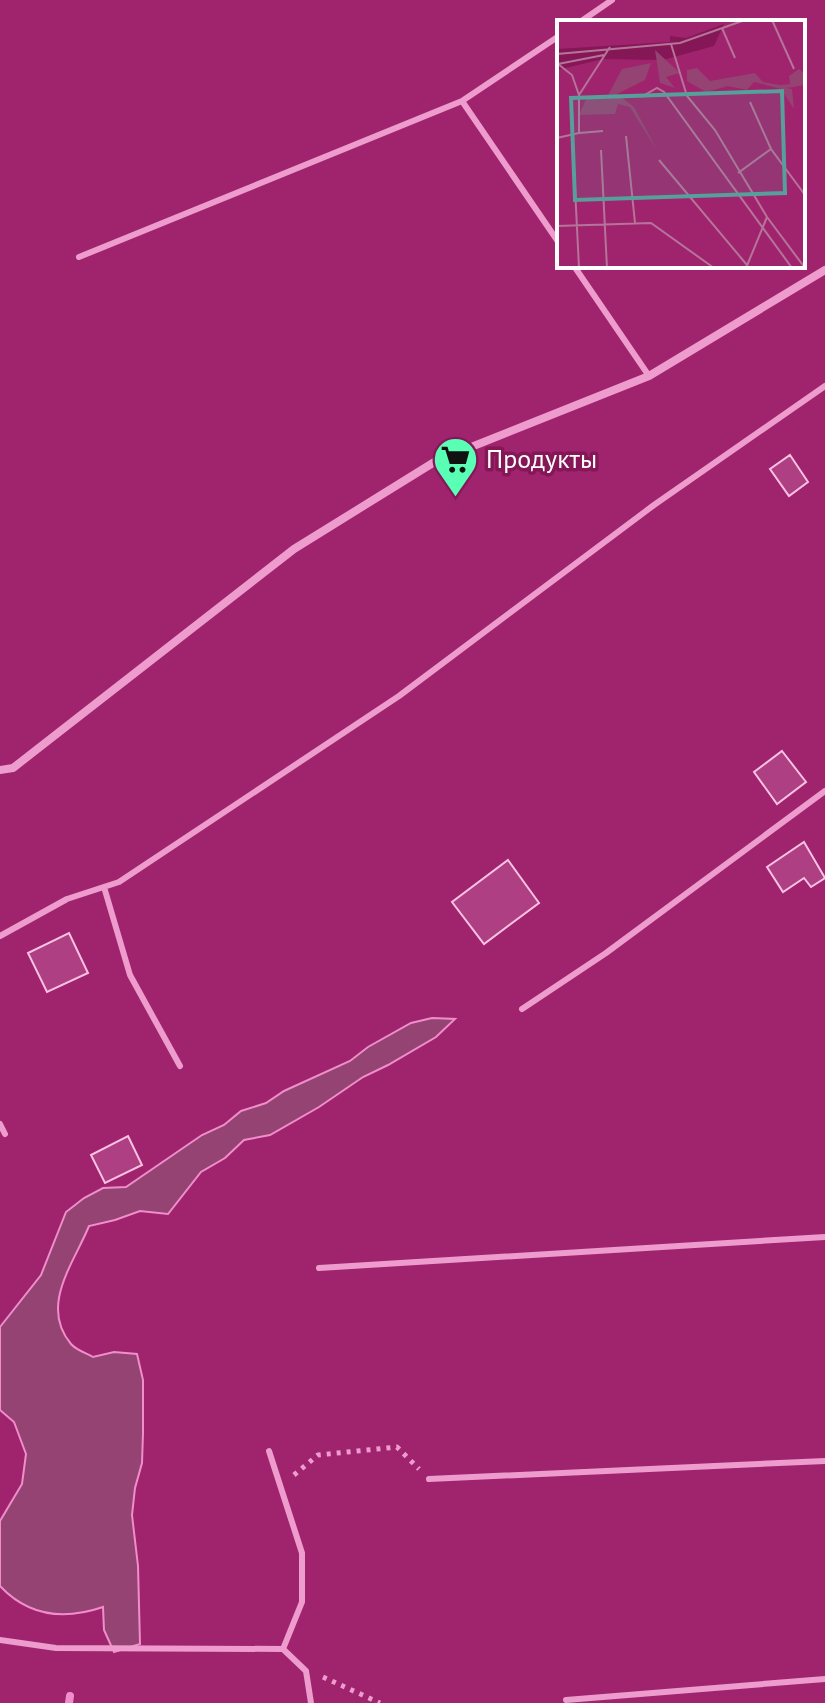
<svg xmlns="http://www.w3.org/2000/svg" width="825" height="1703" font-family="'PT Sans',sans-serif">
	<rect width="100%" height="100%" fill="#851757"/>
	<!-- green -->
	<path fill="#a0236e" fill-rule="evenodd" d="M0 0H825V1703H0ZM559 22H803V266H559Z"/>
	<!-- water -->
	<path fill="#944372" stroke="#ef8eca" stroke-width="2" d="M432 1018 455 1019 436 1037 388 1065 363 1077 319 1107 270 1135 244 1140 225 1158 201 1172 168 1214 140 1211 115 1220 89 1226C74 1263 39 1306 71 1344 76 1350 86 1353 93 1357L114 1352 137 1354 143 1380V1433L142 1463 135 1488 132 1515 138 1566 140 1644 114 1652 104 1630 103 1607C65 1620 29 1617 0 1586V1521L22 1484 26 1454 14 1422 0 1410V1327L41 1275 66 1212 84 1198 103 1188 126 1187 202 1135 224 1125 241 1111 266 1103 284 1091 350 1061 368 1047 411 1023Z"/>
	<g fill="none" stroke-linecap="round" stroke-linejoin="round">
		<!-- stream -->
		<path stroke="#ef8eca" stroke-width="8" d="M69 1703 70 1696"/>
	</g>
	<!-- building -->
	<path fill="#ae3f82" stroke="#f9c1e3" stroke-width="2" d="M790 455 808 482 789 496 770 469Z
		M782 751 806 782 777 804 754 772Z
		M804 842 825 878 811 887 804 878 783 892 767 867Z
		M508 860 539 903 484 944 452 902Z
		M69 933 88 973 47 992 28 953Z
		M128 1136 142 1165 105 1183 91 1155Z"/>
	<g fill="none" stroke-linecap="round" stroke-linejoin="round">
		<!-- path -->
		<path stroke="#ed9ccd" stroke-width="5" stroke-dasharray="4 6" stroke-linecap="butt" d="M294 1475 318 1455 397 1447 419 1469
			M323 1677 380 1703"/>
		<!-- lane -->
		<path stroke="#ed9ccd" stroke-width="6" d="M580 22 612 0
			M462 101 559 243
			M79 257 462 101 559 36
			M574 266 649 376
			M104 887 130 975 180 1066
			M0 936 67 899 119 882 399 696 654 505 825 386
			M522 1009 606 953 825 791
			M0 1124 5 1134
			M319 1268 825 1237
			M269 1451 302 1553V1602L283 1649
			M429 1479 825 1461
			M0 1640 56 1648 283 1649 306 1671 311 1703
			M566 1700 825 1679"/>
		<!-- street -->
		<path stroke="#ed9ccd" stroke-width="8" d="M0 770 13 768 294 549 436 461 649 376 825 270"/>
	</g>
	<!-- icons -->
	<defs>
		<symbol id="supermarket-pin" viewBox="-11 -11 22 30"><path d="M0 17L-7.5 6A9.5 9.5 0 1 1 7.5 6Z" fill="#58ffb5" stroke="#851757"/><path d="M-6-5.5h2.5l.6 2H6L4.5 2H-2.5L-4.4-4H-6ZM-1.5 3.2a1.3 1.3 0 1 0 .1 0ZM3 3.2a1.3 1.3 0 1 0 .1 0Z" fill="#111"/></symbol>
	</defs>
	<g fill-rule="evenodd">
		<use href="#supermarket-pin" x="430" y="434" width="51" height="69"/>
	</g>
	<g text-anchor="middle" stroke-width="7" stroke-linejoin="round" paint-order="stroke">
		<!-- poi labels -->
		<g font-size="26" fill="#fff" stroke="#851757" text-anchor="start">
			<text x="486" y="468">Продукты</text>
		</g>
	</g>
	<!-- overview -->
	<g transform="translate(557 20)">
		<rect width="248" height="248" fill="#851757"/>
		<path d="M0 0H248V248H0V50L46 39 106 40 157 26 167 4 129 18 113 16V22L0 29Z" fill="#a0236e"/>
		<path d="M98 30 123 53 109 57 118 68 103 63ZM94 43 88 60 60 74 77 87 101 132 73 87 61 84 58 94 22 95 30 77 49 79 65 49ZM140 48 153 61 198 53 206 62 223 65 233 64 232 56 242 49 248 54V65L230 68 235 69 237 89 224 69 197 62 190 70 171 66 149 72 130 61V50Z" fill="#944372"/>
		<path fill="none" stroke="#b6749a" stroke-width="2" d="M215 0 237 49M165 8 178 38M114 24 130 76 158 110 210 197 248 248M0 34 123 23 188 0M1 44 47 35M1 44 15 55 22 75M84 77 100 68 107 72 235 248M193 82 214 129 248 175M22 113 46 111M69 116 78 203M0 118 22 113V75L53 27M44 130 50 248M102 140 190 245M17 148 22 248M181 153 214 129M0 206 94 203 157 248M189 248 210 197"/>
		<path fill="#579f9a" fill-opacity="0.15" stroke="#579f9a" stroke-width="4" d="M225 71 228 173 18 180 14 78Z"/>
		<rect width="248" height="248" fill="none" stroke="#fff" stroke-width="4"/>
	</g>
</svg>
